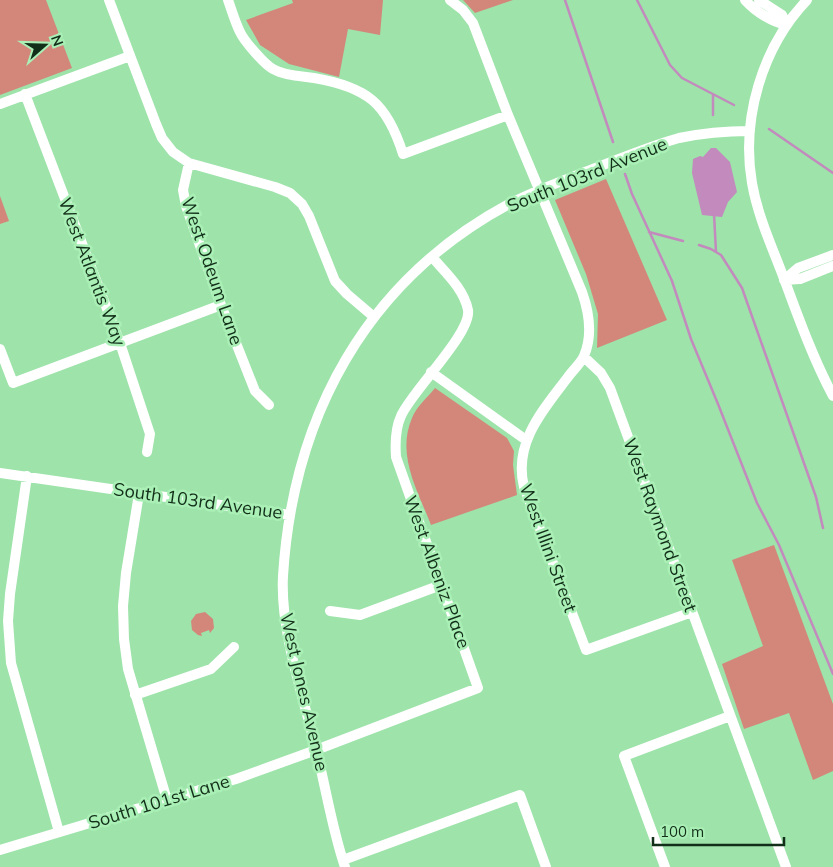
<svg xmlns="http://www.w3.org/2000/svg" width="833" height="867" font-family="Mulish,sans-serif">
	<rect width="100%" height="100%" fill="#9de3aa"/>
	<!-- green -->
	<path fill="#d3877b" d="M0 0H46L72 68 0 95Z
		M292 0H383L380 35 348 29 339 77 289 64 260 45 246 20 293 3Z
		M463 0H513L475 13Z
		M606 179 667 320 597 348 598 314 586 274 555 200Z
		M0 196 9 221 0 224Z
		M435 388 507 438 514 451 513 465 517 495 431 525C418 491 396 455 412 418 416 407 428 397 435 388Z
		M774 545 833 704V771L813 780 789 713 744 729 722 664 763 646 732 560Z
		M205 612 213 619 214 628 210 633 209 630 201 633 202 636 198 635 192 630 191 621 196 614Z"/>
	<!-- water -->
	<path fill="#c28abd" d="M711 148H716L730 162 737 192 728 202 722 217 702 215 692 173 693 159 700 156 703 157Z"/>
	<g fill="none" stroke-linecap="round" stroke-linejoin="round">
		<!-- stream -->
		<path stroke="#c28abd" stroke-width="2.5" d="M565 0 613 142
			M637 0 670 65 682 78 734 105
			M713 115V95
			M769 129 833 173
			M625 174 632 194 672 281 691 339 718 404 757 503 779 545 833 674
			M714 214 716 252
			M649 232 683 241
			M699 245 711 249 721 255 742 288 816 497 823 528"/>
		<!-- minor -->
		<path stroke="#fff" stroke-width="10" d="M109 0 156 124 162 138 173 152 189 163 275 187 290 193 302 204 309 216 335 281 347 294 374 317
			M228 0C232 11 235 22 240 32 244 41 265 65 273 69 285 76 301 76 314 78 367 87 387 103 403 154L508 115
			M450 0 463 10 473 23 508 115 582 292C589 312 593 335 584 356 581 363 573 370 568 377 543 410 513 443 524 487L586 650 692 612
			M745 0C756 12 772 22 787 25
			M759 0 782 15 787 25
			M807 0C762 47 741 119 752 183 758 218 774 251 786 284 800 322 814 360 833 396
			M25 94 120 343 150 434 147 452
			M0 104 130 56
			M189 163 183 190 186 206 221 305 255 391 269 405
			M784 280 798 268 833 255
			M784 280 800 279 833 266
			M0 349 13 383 221 305
			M584 357 601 373 610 388 786 867
			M431 372 526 440
			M0 473 290 515
			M27 476 10 594 8 621 11 663 59 832
			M139 494 126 573 123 606 124 639 128 669 167 800
			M330 611 360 615 441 585
			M135 695 211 669 234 647
			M0 850 236 779 316 750 478 688 396 457C395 443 395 429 401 416 411 392 472 333 468 310 464 289 446 273 432 257
			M343 860 520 795 546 867
			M345 867C332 829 326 788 316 749 303 695 280 631 283 576 293 416 366 281 509 204 536 190 565 180 593 169 622 158 650 146 679 138 703 133 726 131 750 131
			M665 867 624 756 730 716"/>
	</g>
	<g text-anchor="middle" stroke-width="5" stroke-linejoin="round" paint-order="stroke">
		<!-- street labels -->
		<g font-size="18" fill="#122f19" stroke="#aaf0b6">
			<text transform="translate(587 175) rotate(-22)" y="6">South 103rd Avenue</text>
			<text transform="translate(212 271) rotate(71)" y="6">West Odeum Lane</text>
			<text transform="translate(92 272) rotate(69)" y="6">West Atlantis Way</text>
			<text transform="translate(198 501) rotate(8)" y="6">South 103rd Avenue</text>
			<text transform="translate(660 525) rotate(70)" y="6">West Raymond Street</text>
			<text transform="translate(548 548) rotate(70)" y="6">West Illini Street</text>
			<text transform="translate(437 572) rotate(70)" y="6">West Albeniz Place</text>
			<text transform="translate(304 692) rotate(77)" y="6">West Jones Avenue</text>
			<text transform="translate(159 802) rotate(-17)" y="6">South 101st Lane</text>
		</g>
	</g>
	<!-- north arrow -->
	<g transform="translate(45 45) rotate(70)" stroke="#aaf0b6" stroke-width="4" paint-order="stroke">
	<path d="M0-4L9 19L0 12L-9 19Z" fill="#122f19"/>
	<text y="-8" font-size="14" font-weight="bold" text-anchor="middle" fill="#122f19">N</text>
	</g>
	<!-- scale -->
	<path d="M653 837v8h131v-8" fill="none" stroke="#122f19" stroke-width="2.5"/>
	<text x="660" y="837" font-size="15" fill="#122f19" stroke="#aaf0b6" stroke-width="4" paint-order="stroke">100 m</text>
</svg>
